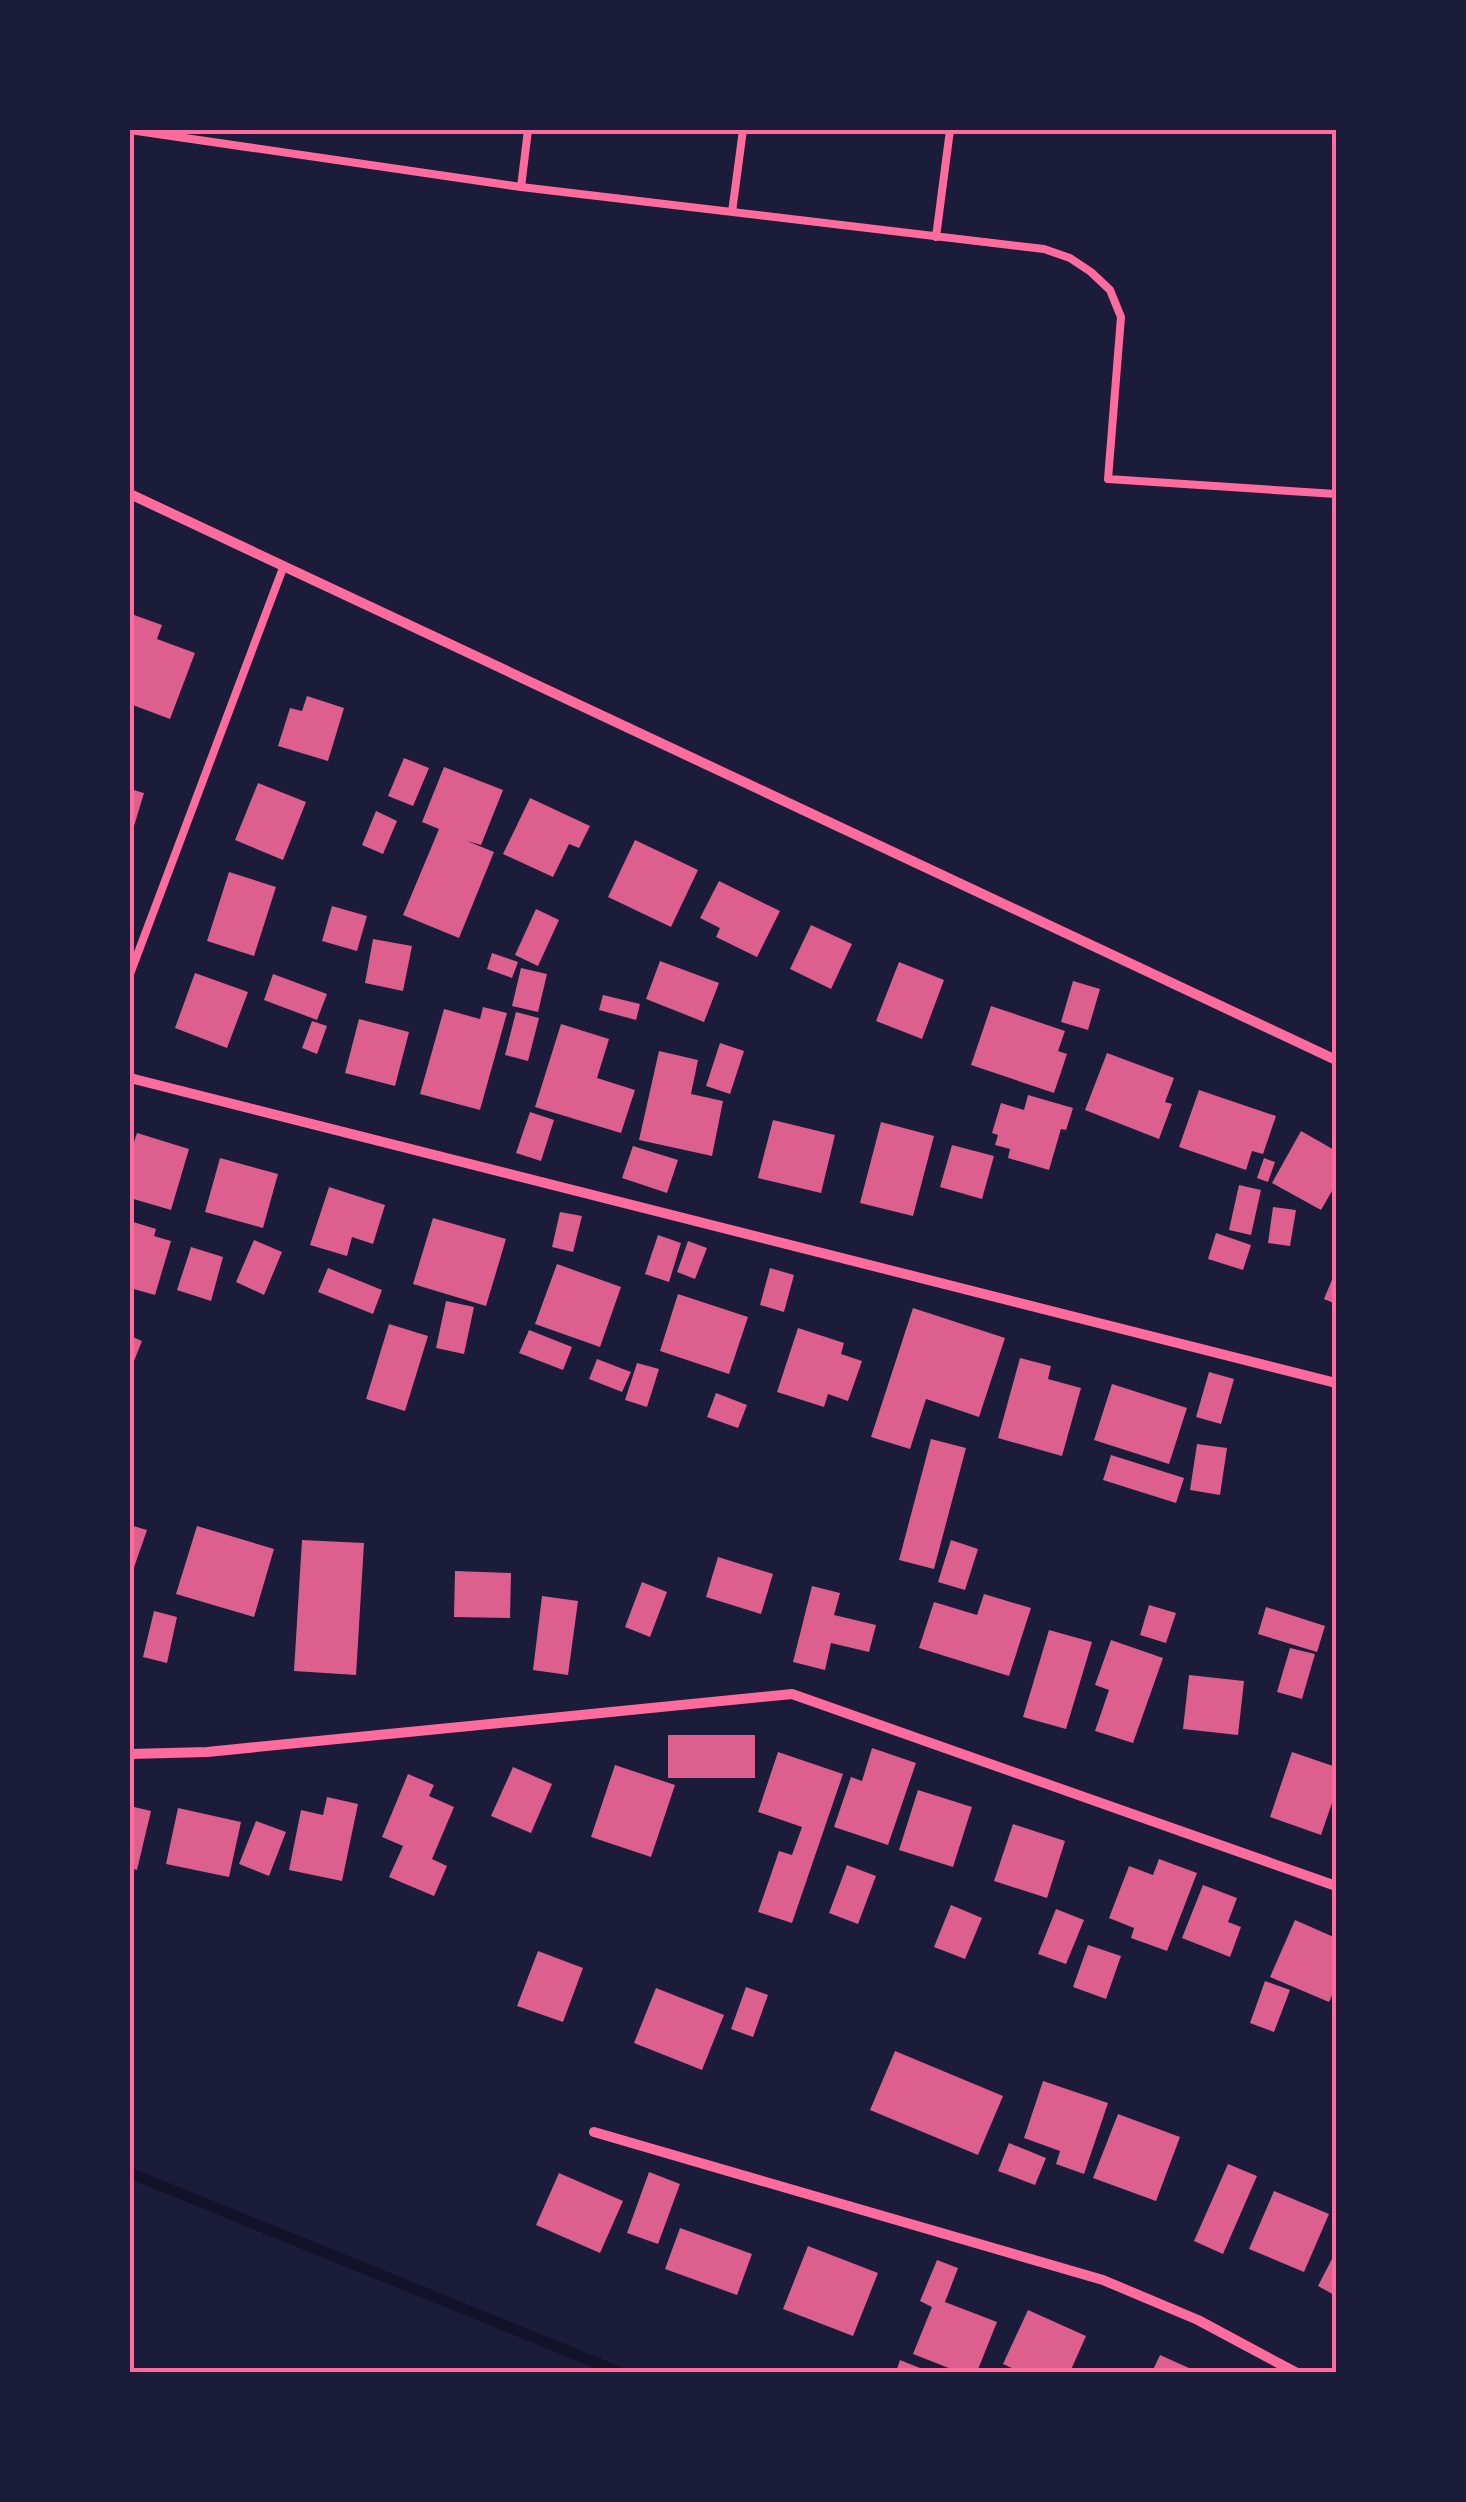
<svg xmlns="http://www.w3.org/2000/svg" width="1466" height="2502" font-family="Commissioner,sans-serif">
	<rect width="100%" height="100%" fill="#1b1b3a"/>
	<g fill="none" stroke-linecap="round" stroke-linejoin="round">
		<!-- stream -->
		<path stroke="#12122b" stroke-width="11" d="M130 2173 619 2372"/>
	</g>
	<!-- building -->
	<path fill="#dd5f8e" d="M134 615 162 625 157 639 195 653 170 719 130 704V626Z
		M307 696 344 708 328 761 278 746 290 708 302 711Z
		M404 758 429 768 413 806 388 796Z
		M444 767 503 790 481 845 467 841 494 852 459 938 403 915 439 829 422 822Z
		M258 783 306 802 283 860 235 840Z
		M130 789 144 793 131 836H130Z
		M530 798 590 826 579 848 569 844 553 877 503 854Z
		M376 811 397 821 383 854 362 845Z
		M635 840 698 870 671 927 608 897Z
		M229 872 276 887 254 956 207 941Z
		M719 881 780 911 757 957 716 937 720 928 700 918Z
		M332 906 367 916 357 951 322 941Z
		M536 909 559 920 538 966 515 955Z
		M811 925 852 944 831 989 790 969Z
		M373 939 412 946 403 991 365 983Z
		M492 953 518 962 512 978 487 969Z
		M660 961 719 983 704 1022 646 999Z
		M899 962 944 980 922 1039 876 1021Z
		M521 968 547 974 538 1012 512 1006Z
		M195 973 248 992 227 1048 175 1028Z
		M273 974 327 994 317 1020 264 1000Z
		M1073 981 1100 989 1088 1030 1061 1022Z
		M603 995 640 1004 636 1020 599 1010Z
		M991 1006 1065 1031 1058 1051 1067 1054 1054 1093 971 1065Z
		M483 1007 507 1013 480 1110 420 1094 444 1009 480 1019Z
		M516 1012 539 1018 528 1061 505 1055Z
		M359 1019 409 1032 395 1086 345 1073Z
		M312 1021 327 1026 317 1054 302 1048Z
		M561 1024 609 1039 597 1078 635 1090 621 1133 535 1107Z
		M720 1043 744 1051 730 1094 706 1086Z
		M659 1051 698 1060 691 1094 723 1101 712 1156 639 1140Z
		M1107 1053 1174 1078 1165 1102 1172 1104 1159 1139 1085 1110Z
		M1199 1090 1276 1116 1263 1154 1252 1151 1246 1170 1179 1147Z
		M1028 1095 1073 1108 1066 1130 1061 1129 1049 1170 1008 1158 1010 1149 995 1145 998 1135 992 1133 1001 1103 1024 1110Z
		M530 1112 554 1120 541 1161 516 1153Z
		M773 1120 835 1135 821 1193 758 1178Z
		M881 1122 934 1136 913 1216 860 1203Z
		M1301 1131 1336 1151V1184L1321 1210 1272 1183Z
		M137 1133 189 1149 171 1210 130 1198V1154Z
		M952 1145 994 1156 982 1199 940 1187Z
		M633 1146 678 1160 667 1193 622 1178Z
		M220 1158 278 1174 263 1228 205 1212Z
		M1264 1158 1275 1162 1268 1182 1257 1178Z
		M1239 1185 1261 1190 1251 1235 1229 1230Z
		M329 1187 385 1205 373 1244 352 1237 347 1256 310 1245Z
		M1273 1207 1296 1210 1290 1246 1268 1243Z
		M560 1212 582 1216 573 1252 552 1247Z
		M433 1218 506 1239 486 1306 413 1284Z
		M130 1221 156 1229 154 1236 171 1241 155 1295 130 1288Z
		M1216 1233 1251 1245 1243 1270 1208 1259Z
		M658 1235 681 1243 669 1282 645 1274Z
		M254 1240 282 1252 264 1295 236 1282Z
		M688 1241 707 1248 695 1279 677 1272Z
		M191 1247 223 1257 211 1301 177 1290Z
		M557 1264 621 1287 600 1347 535 1324Z
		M328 1268 382 1290 373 1314 318 1292Z
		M770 1268 794 1275 784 1312 760 1305Z
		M1336 1270V1304L1324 1299Z
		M678 1294 748 1317 729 1374 660 1351Z
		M446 1301 474 1307 464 1354 436 1348Z
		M913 1308 1005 1338 979 1417 926 1399 910 1449 871 1437Z
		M389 1324 428 1336 405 1411 366 1399Z
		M798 1328 844 1343 841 1354 862 1361 848 1401 828 1394 824 1407 777 1392Z
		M529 1330 572 1347 563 1370 519 1353Z
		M130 1336 142 1341 130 1371Z
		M1020 1358 1051 1366 1048 1379 1081 1388 1062 1456 998 1438Z
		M597 1359 631 1372 622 1392 589 1379Z
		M637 1363 659 1369 647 1407 625 1400Z
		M1209 1372 1234 1379 1221 1424 1196 1417Z
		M1112 1384 1187 1408 1169 1464 1094 1440Z
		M716 1393 747 1405 738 1428 707 1417Z
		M931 1439 966 1448 934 1569 899 1560Z
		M1197 1444 1227 1448 1220 1495 1190 1490Z
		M1111 1455 1184 1478 1176 1503 1103 1480Z
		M130 1525 147 1530 131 1576H130Z
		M197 1526 274 1549 254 1617 176 1594Z
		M302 1540 364 1543 356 1675 294 1671Z
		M951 1540 978 1549 965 1590 938 1582Z
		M718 1557 773 1574 761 1614 706 1597Z
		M455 1571 511 1573 510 1618 454 1617Z
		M642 1582 667 1592 650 1637 625 1627Z
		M812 1586 840 1593 834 1615 876 1625 869 1652 831 1643 825 1670 793 1662Z
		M984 1594 1031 1608 1009 1676 919 1648 934 1602 977 1615Z
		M542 1596 578 1601 568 1675 533 1670Z
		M1149 1605 1176 1613 1166 1643 1140 1635Z
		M1266 1607 1325 1626 1317 1652 1258 1634Z
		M154 1611 177 1617 167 1663 143 1657Z
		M1049 1630 1092 1642 1066 1729 1023 1717Z
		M1111 1640 1163 1658 1133 1743 1095 1731 1109 1690 1095 1685Z
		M1290 1648 1315 1654 1302 1699 1277 1692Z
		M1189 1675 1244 1681 1238 1735 1183 1729Z
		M668 1735H755V1778H668Z
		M872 1748 916 1763 888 1845 834 1827 851 1777 862 1781Z
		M778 1752 843 1774 792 1923 758 1912 779 1851 792 1855 802 1827 758 1812Z
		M1292 1752 1336 1767V1791L1321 1835 1270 1817Z
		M615 1765 675 1785 651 1857 591 1837Z
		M513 1767 552 1784 531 1833 491 1816Z
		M408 1774 434 1785 429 1796 454 1807 432 1859 447 1866 434 1896 389 1877 403 1846 382 1837Z
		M918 1790 972 1807 953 1867 899 1850Z
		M327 1797 358 1804 342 1881 289 1870 301 1810 323 1815Z
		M130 1806 151 1811 137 1870 130 1868Z
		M178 1808 241 1822 229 1877 166 1864Z
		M256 1821 286 1832 269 1876 239 1864Z
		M1013 1824 1065 1841 1047 1898 994 1881Z
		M1159 1859 1197 1873 1167 1951 1131 1938 1134 1928 1109 1918 1129 1866 1153 1875Z
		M847 1865 876 1876 858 1924 829 1913Z
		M1203 1885 1237 1898 1228 1922 1241 1927 1230 1957 1182 1938Z
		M951 1905 982 1918 965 1959 934 1947Z
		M1056 1909 1084 1920 1066 1964 1038 1954Z
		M1295 1920 1336 1938V1986L1329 2002 1270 1977Z
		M1088 1945 1121 1956 1106 1999 1073 1987Z
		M538 1951 583 1968 563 2022 517 2006Z
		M1265 1981 1290 1990 1274 2032 1250 2023Z
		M746 1987 768 1995 753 2037 731 2029Z
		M656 1988 724 2015 702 2070 634 2043Z
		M895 2051 1003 2096 978 2155 870 2110Z
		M1043 2081 1108 2103 1084 2174 1056 2164 1060 2151 1024 2138Z
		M1118 2114 1180 2137 1156 2201 1093 2178Z
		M1009 2143 1046 2158 1035 2185 998 2171Z
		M1228 2164 1257 2176 1223 2254 1194 2241Z
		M649 2172 680 2184 658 2244 627 2233Z
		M559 2173 623 2201 600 2253 536 2225Z
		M1274 2191 1329 2214 1304 2272 1249 2249Z
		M680 2228 752 2254 737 2295 665 2269Z
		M808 2246 878 2273 853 2336 783 2309Z
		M1336 2251V2296L1318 2286Z
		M937 2260 958 2268 945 2302 997 2322 977 2372H959L913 2354 932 2307 920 2301Z
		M1028 2310 1086 2336 1070 2372H1021L1003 2364Z
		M1160 2355 1198 2372H1152Z
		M900 2360 930 2372H896Z"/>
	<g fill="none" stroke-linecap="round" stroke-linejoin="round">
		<!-- service -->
		<path stroke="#ff6b9d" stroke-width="8" d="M130 130 521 187 1044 249 1070 258 1091 272 1110 290 1121 317 1108 479 1336 494
			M521 187 528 130
			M732 212 743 130
			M936 237 950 130
			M130 974 283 568"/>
		<!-- minor -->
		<path stroke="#ff6b9d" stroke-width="10" d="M130 494 1336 1060
			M130 1078 1336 1383
			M130 1754 207 1752 792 1694 1336 1886
			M594 2132 1103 2280 1198 2320 1295 2372"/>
	</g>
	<!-- border -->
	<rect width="1466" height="2502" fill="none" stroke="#1b1b3a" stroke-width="265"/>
	<rect x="132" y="132" width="1202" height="2238" fill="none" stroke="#ff6b9d" stroke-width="4"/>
</svg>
